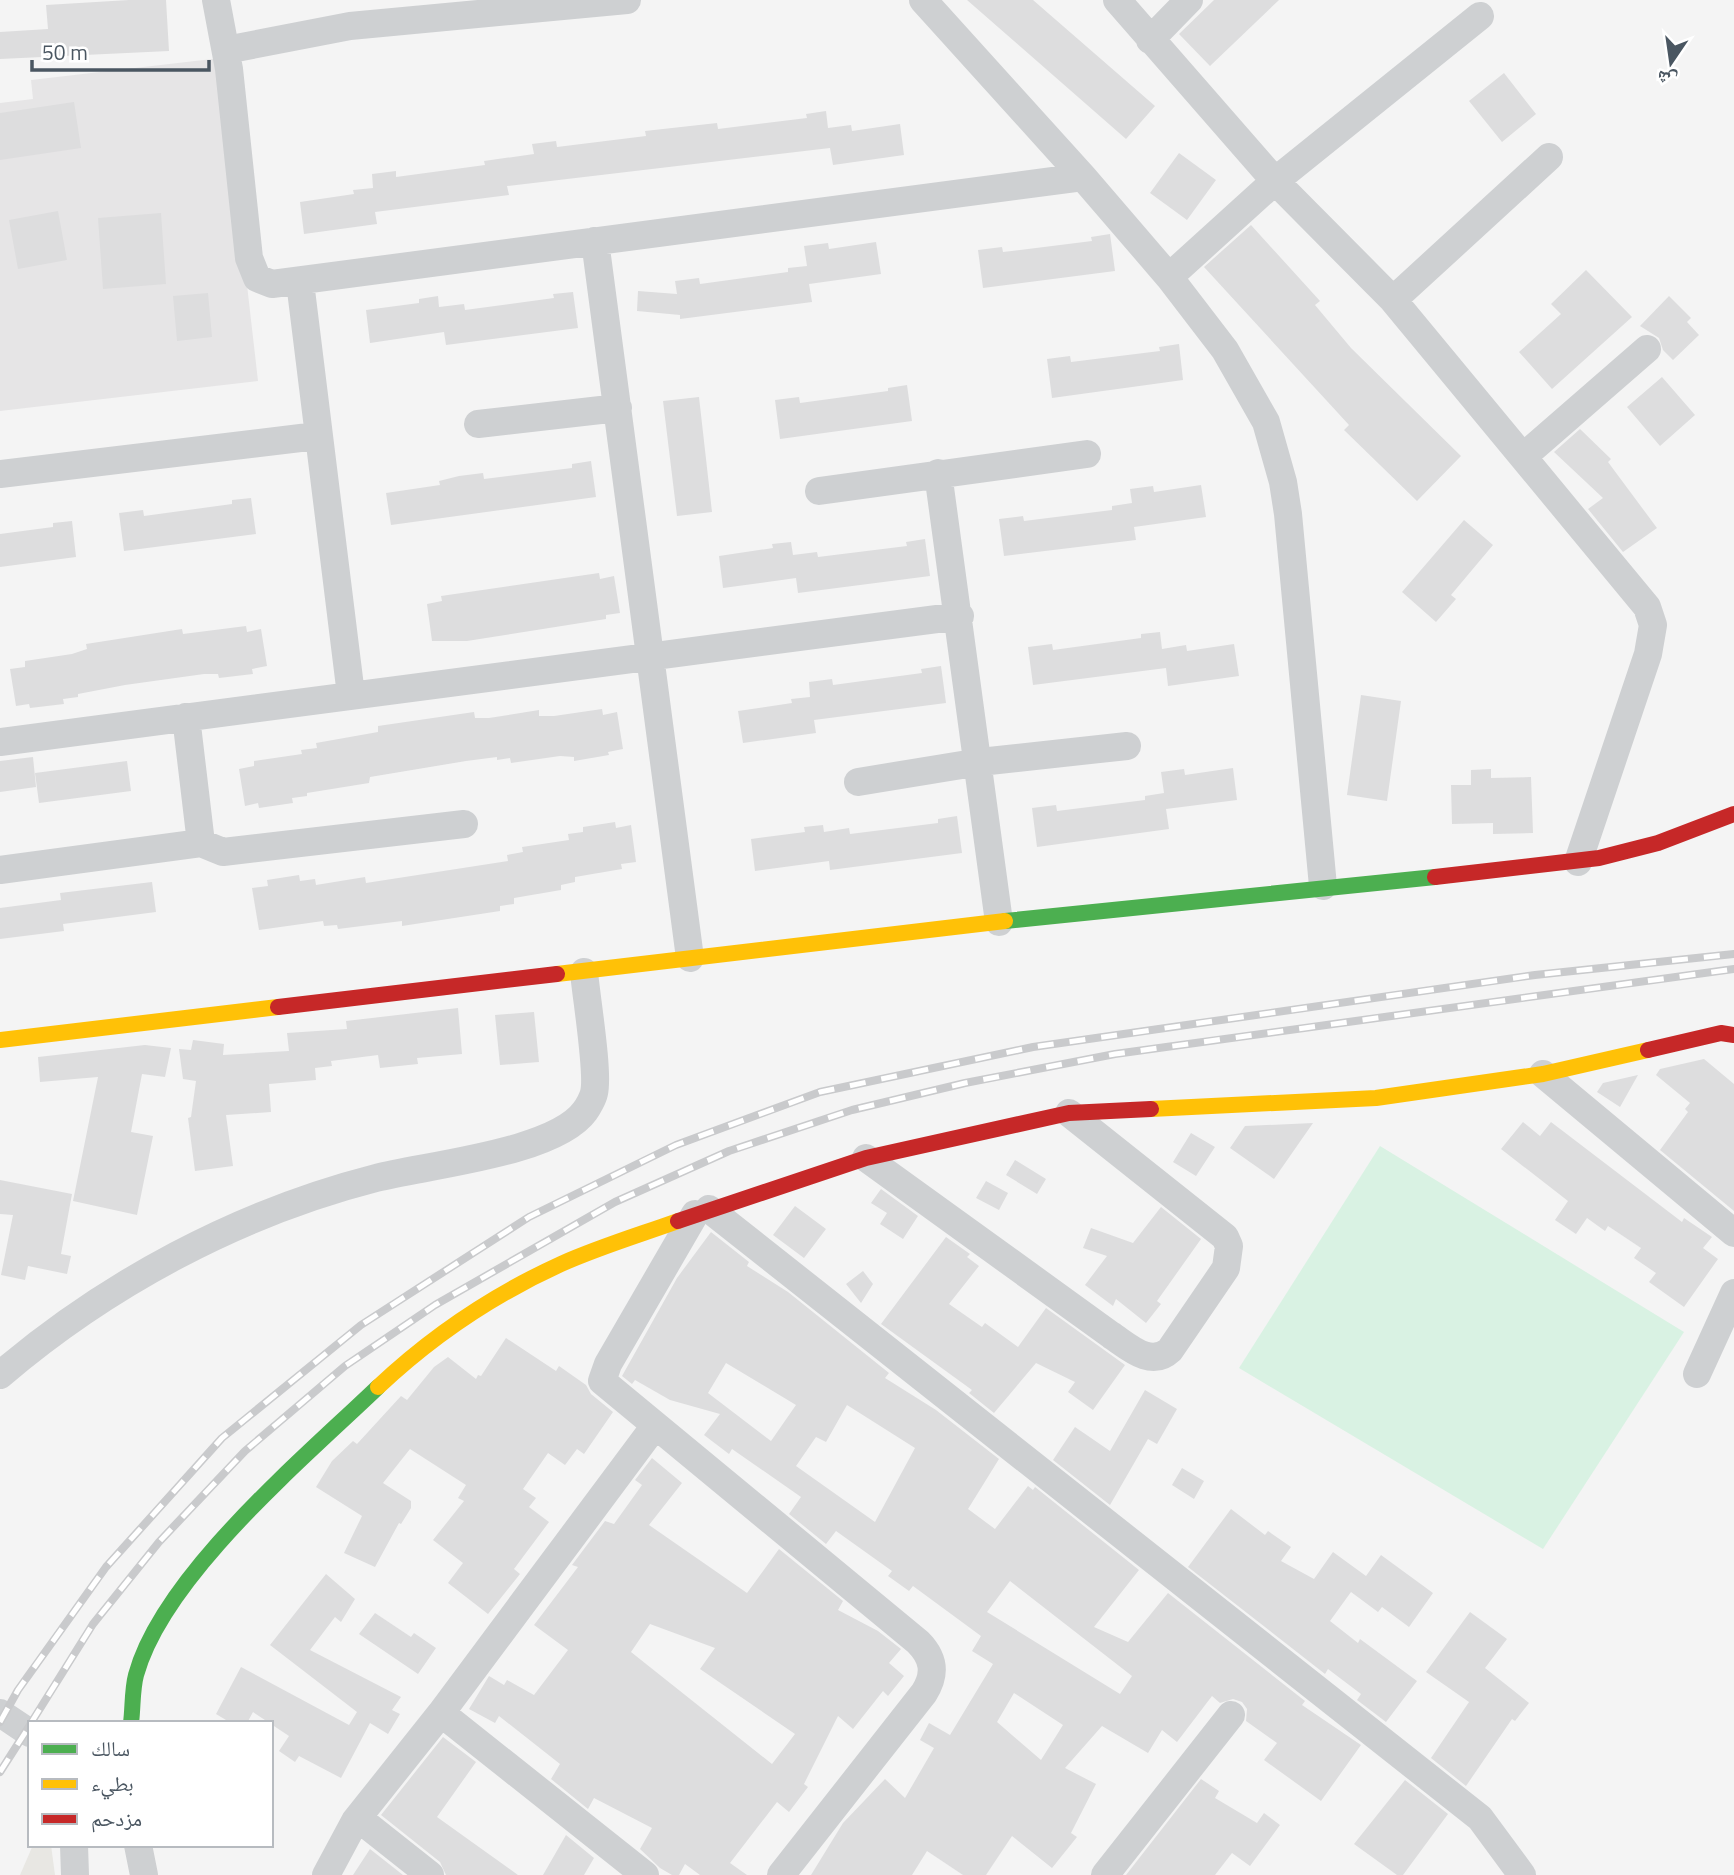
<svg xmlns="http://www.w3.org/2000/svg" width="1734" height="1875" font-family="'Titillium Web','Noto Naskh Arabic',sans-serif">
	<rect width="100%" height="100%" fill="#f4f4f4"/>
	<!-- commercial -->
	<path fill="#e8e7e3" d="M33 1845H51L55 1875H20Z"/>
	<!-- education -->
	<path fill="#e6e5e6" d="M221 58 258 381 0 411V103L33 99 31 80Z"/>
	<!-- green -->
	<path fill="#d9f2e3" d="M1380 1146 1684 1332 1543 1549 1239 1368Z"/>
	<!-- building -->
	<path fill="#ddddde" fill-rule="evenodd" d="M129 0H166L169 51 0 59V32L48 29 46 5Z
		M967 0H1033L1155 106 1126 139Z
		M1214 0H1279L1210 66 1179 34Z
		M1504 73 1536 114 1502 142 1469 101Z
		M74 102 81 148 0 160V113Z
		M826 111 828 128 851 125 852 131 900 124 904 155 833 165 830 148 507 186 509 195 375 212 377 224 304 234 300 202 354 194 353 190 373 188 372 174 396 171V177L485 165 484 161 534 154 532 144 556 141 557 147 646 136 645 131 717 123 718 129 807 118 806 114Z
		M1179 153 1216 180 1187 220 1150 193Z
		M58 211 67 260 18 269 9 220Z
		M161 213 166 284 103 289 98 218Z
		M1251 225 1320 301 1315 305 1351 348 1461 456 1417 501 1344 430 1349 425 1204 267Z
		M1110 234 1115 271 983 288 978 250 1002 247 1003 252 1092 241 1091 237Z
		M876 242 881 274 809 284 812 302 680 319V315L637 311 638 291 677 294 675 281 699 278 700 284 788 272V268L807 266 804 246 828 243 829 249Z
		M1586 270 1632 317 1552 389 1519 352 1561 314 1551 304Z
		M573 292 578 328 446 345 444 332 370 343 366 310 419 303V299L438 296 439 307 464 304 465 310 554 298 553 294Z
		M208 293 212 337 177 341 173 296Z
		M1669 296 1691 318 1687 322 1699 335 1673 360 1663 350 1659 338 1640 326Z
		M1179 344 1183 380 1052 398 1047 359 1070 356 1071 362 1160 351 1159 347Z
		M1662 377 1695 415 1660 446 1627 407Z
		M907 385 912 421 780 439 775 400 799 397 800 403 888 391V388Z
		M699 397 712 512 677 516 663 401Z
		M1580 429 1611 459 1608 462 1657 528 1623 552 1588 509 1603 498 1554 452Z
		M591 461 596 497 391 525 386 493 440 485 439 481 459 476 483 473 484 479 572 468V464Z
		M1201 485 1206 517 1134 527 1136 540 1004 556 999 519 1023 516 1024 521 1112 510V506L1132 503 1130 489 1153 486 1154 492Z
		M251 498 256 534 124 551 119 513 143 510 144 516 232 504V500Z
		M1464 520 1493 545 1451 595 1456 599 1436 622 1402 592Z
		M72 521 76 557 0 567V534L53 527V523Z
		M925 539 930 576 798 593 796 578 723 588 719 556 773 548 772 544 791 542 793 555 817 552 818 557 907 546 906 542Z
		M599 573 600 579 614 576 620 613 606 615V619L467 641H432L427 604 442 601 441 596Z
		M246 626 247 632 261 629 267 666 252 669 253 674 219 678 218 674H204L125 685 78 694V697L63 699 64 704 30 708 29 704 16 706 10 669 25 667V661L72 654 87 649 86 644 182 629 183 634Z
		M1160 632 1162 649 1186 645 1187 651 1234 644 1239 676 1168 686 1166 668 1033 685 1028 647 1052 644 1053 650 1141 638V634Z
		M941 666 946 703 814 720 816 733 743 743 738 711 792 703 791 699 810 697 809 682 832 679 833 685 922 673 921 669Z
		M1361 695 1401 701 1387 801 1347 795Z
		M602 709 603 715 617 712 623 749 608 752 609 755 574 761V757L560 756 511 763 510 758 497 760V757L466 761 370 777 369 783 307 793V796L292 798 293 803 259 808 258 803 245 806 239 769 254 766V761L302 754 301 750 317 748 316 743 378 732V726L474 712 475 718H489L539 710V716H554Z
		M33 757 36 787 0 792V761Z
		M127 761 131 791 39 803 35 773Z
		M1233 768 1237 800 1166 809 1169 829 1037 847 1032 808 1056 805 1057 811 1145 800V796L1164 793 1161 772 1184 769 1185 775Z
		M1491 769V778L1531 777 1533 833 1493 834V823L1452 824 1451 785H1471V770Z
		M957 816 962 853 830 870 829 861 755 871 751 839 805 832 804 827 823 825 824 832 849 828 850 834 938 823V819Z
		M615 822 616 828 631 825 636 862 621 864 622 869 575 877V882L561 885V890L514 898V904L500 906V911L402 926V921L338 929 337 925 324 926 323 921 259 930 252 888 268 886 267 880 299 875 300 881 315 879 316 885 365 877 366 883 508 861 507 855 523 852 522 847 569 840 568 834 583 832V827Z
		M152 882 156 912 63 924 64 931 0 939V908L61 900 60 893Z
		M458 1008 462 1054 417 1058 418 1064 380 1068 378 1055 331 1061 332 1066 315 1068 316 1080 269 1084 271 1112 226 1115 233 1166 195 1171 188 1118 191 1117 196 1081 183 1079 179 1049 191 1050 193 1040 224 1044 223 1055 289 1051 287 1033 347 1029 346 1021Z
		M534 1012 539 1062 500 1065 495 1015Z
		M145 1045 171 1048 165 1077 142 1074 131 1132 153 1136 137 1215 73 1201 98 1077 40 1082 38 1057Z
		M1704 1059 1734 1084V1211L1660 1150 1688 1112 1685 1109 1690 1103 1656 1075 1660 1069Z
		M1638 1075 1620 1107 1597 1092 1603 1083Z
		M1523 1122 1540 1136 1551 1122 1682 1222 1684 1218 1712 1237 1703 1248 1718 1259 1684 1307 1649 1282 1656 1273 1634 1258 1641 1248 1608 1226 1605 1231 1587 1218 1576 1234 1555 1220 1568 1201 1501 1149Z
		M1313 1123 1274 1179 1230 1148 1245 1126Z
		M1191 1133 1215 1147 1196 1176 1173 1162Z
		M1015 1160 1046 1179 1037 1194 1006 1175Z
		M0 1180 72 1194 61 1254 71 1256 67 1274 28 1266 25 1280 1 1275 13 1215 0 1214Z
		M986 1181 1008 1193 999 1210 976 1198Z
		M881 1189 918 1216 903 1239 880 1224 887 1213 871 1203Z
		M795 1206 826 1229 804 1258 773 1235Z
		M1161 1207 1201 1239 1157 1301 1161 1304 1146 1323 1116 1299 1113 1306 1085 1285 1107 1256 1083 1248 1091 1228 1133 1243Z
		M711 1232 749 1262 747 1266 788 1292 889 1373 885 1378 936 1410 999 1459 968 1509 995 1529 1028 1486 1033 1490 1035 1487 1139 1570 1094 1627 1128 1642 1168 1593 1305 1701 1302 1705 1361 1745 1321 1801 1264 1760 1277 1743 1246 1721 1247 1709 1242 1702 1233 1699 1220 1703 1212 1696 1177 1742 1162 1730 1148 1753 1102 1726 1065 1768 1096 1784 1071 1833 1077 1837 1052 1868 1012 1836 986 1875H963L927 1851 912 1875H811L843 1823 885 1779 905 1798 934 1748 920 1740 929 1723 950 1735 993 1664 972 1651 981 1636 913 1586 909 1591 888 1576 892 1571 836 1531 826 1544 789 1514 801 1497 732 1449 729 1454 704 1435 720 1414 670 1400 635 1380 632 1384 622 1376 677 1278ZM726 1363 796 1405 771 1441 708 1393ZM847 1405 915 1448 875 1522 796 1466 816 1437 826 1442ZM1010 1581 1132 1676 1120 1694 987 1612ZM1014 1693 1063 1725 1041 1760 997 1722Z
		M946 1237 970 1254 967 1257 979 1266 949 1304 982 1327 985 1323 1018 1347 1046 1308 1125 1365 1093 1410 1068 1392 1075 1382 1036 1363 994 1413 969 1393 972 1390 881 1324Z
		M863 1271 873 1284 861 1303 846 1284Z
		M506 1338 556 1371 559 1366 586 1385 591 1394 613 1412 584 1454 577 1449 565 1465 548 1453 523 1489 536 1498 529 1507 549 1522 514 1569 520 1574 488 1614 448 1583 463 1563 433 1540 464 1501 458 1498 466 1485 410 1449 383 1483 411 1501V1508L401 1524 399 1523 375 1567 344 1553 362 1516 316 1487 332 1461 353 1441 357 1444 401 1396 407 1400 434 1367 448 1357 476 1379 478 1375 481 1376Z
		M1145 1390 1177 1409 1157 1444 1148 1439 1110 1505 1053 1460 1075 1427 1110 1451Z
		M652 1458 682 1483 649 1525 747 1593 779 1549 843 1601 838 1610 878 1631 901 1649 889 1663 904 1676 888 1696 883 1691 853 1729 838 1716 804 1784 808 1787 789 1812 777 1802 730 1863 747 1875H700L685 1864 679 1875H672L660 1868 640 1849 652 1828 594 1798 588 1809 551 1779 560 1764 499 1716 495 1723 469 1709 489 1676 504 1685 507 1680 534 1695 568 1650 534 1625 578 1567 572 1565 605 1521 614 1524 642 1485 635 1480ZM650 1624 715 1648 700 1669 795 1734 772 1764 631 1652Z
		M1182 1468 1204 1481 1194 1499 1172 1485Z
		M1231 1509 1265 1535 1268 1531 1291 1547 1281 1561 1314 1579 1333 1552 1366 1576 1381 1555 1433 1593 1409 1627 1382 1607 1378 1612 1351 1592 1330 1621 1358 1643 1360 1639 1417 1681 1386 1722 1357 1700 1361 1694 1328 1669 1325 1674 1188 1567Z
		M326 1574 355 1599 341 1622 335 1617 310 1650 401 1697 392 1710 400 1714 388 1734 370 1723 341 1778 299 1756 295 1762 279 1751 289 1736 253 1712 247 1723H231L216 1714 241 1667 349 1725 357 1712 270 1645Z
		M1470 1612 1507 1639 1485 1668 1529 1703 1515 1721 1512 1719 1466 1786 1431 1758 1469 1702 1426 1672Z
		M375 1613 411 1637 414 1633 436 1648 418 1674 359 1634Z
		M443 1737 476 1762 437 1817 518 1875H446L440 1862 381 1815Z
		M1201 1779 1219 1791 1215 1798 1257 1823 1264 1813 1280 1825 1250 1866 1232 1853 1215 1875H1126Z
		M1405 1780 1448 1814 1403 1875H1397L1354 1844Z
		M566 1835 594 1858 584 1875H543Z
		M370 1849 403 1875H353Z"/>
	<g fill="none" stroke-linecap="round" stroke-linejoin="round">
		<!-- street -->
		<path stroke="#ced0d2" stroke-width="28" d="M216 0 229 69 249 258 257 278 272 284 1083 177
			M923 0 1083 177 1169 277 1225 350 1266 422 1283 482 1288 514 1323 886
			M1117 0 1275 181 1393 300 1647 607 1653 625 1648 654 1578 862
			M1150 40 1189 0
			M226 50 350 26 627 0
			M595 241 690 958
			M1169 277 1275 181 1480 16
			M300 282 351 695
			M1393 300 1549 157
			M478 424 618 408
			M1524 456 1647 349
			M938 473 999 922
			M0 474 317 436
			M819 491 1087 454
			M186 717 201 843
			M0 742 960 616
			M858 782 980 762 1127 746
			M0 870 201 843 223 852 464 824
			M1543 1074 1734 1233
			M866 1158 1111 1335C1129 1347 1151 1368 1170 1350L1226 1268 1229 1246 1225 1237 1069 1113
			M709 1209 1480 1818 1522 1875
			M695 1214 608 1364 602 1381 918 1642C934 1658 936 1674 924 1693L781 1875
			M1697 1374 1734 1293
			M0 1375C108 1283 239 1213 376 1178 427 1165 555 1153 585 1111 588 1107 593 1098 594 1093 599 1073 586 996 584 972
			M0 1713 30 1733
			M441 1713 645 1875
			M358 1818 430 1875
			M74 1845 75 1875
			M138 1845 144 1875
			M326 1875 355 1821 441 1713 654 1427
			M1105 1875 1231 1715"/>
		<!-- fast -->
		<path stroke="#4caf50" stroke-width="16" d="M1005 921 1435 877
			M131 1723C133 1708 132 1690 136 1675 163 1576 304 1458 378 1387"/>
		<!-- slow -->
		<path stroke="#ffc107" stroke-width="16" d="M557 974 1005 921
			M0 1040 278 1007
			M1151 1109 1376 1098 1543 1074 1648 1050
			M378 1387C431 1337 495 1294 561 1264 599 1247 639 1235 678 1221"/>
		<!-- jam -->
		<path stroke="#c62828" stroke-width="16" d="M1435 877 1599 858 1658 843 1734 814
			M278 1007 557 974
			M1648 1050 1721 1033 1734 1035
			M678 1221 866 1158 1069 1113 1151 1109"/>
		<defs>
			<path id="rail" d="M0 1722 18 1690 106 1567 222 1438 361 1325 529 1217 676 1145 820 1092 1033 1047 1535 975 1734 954
				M31 1723 93 1624 159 1542 245 1451 345 1366 435 1305 615 1202 729 1151 852 1110 965 1083 1115 1054 1734 969
				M0 1772 30 1725"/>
		</defs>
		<!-- rail casing -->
		<use href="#rail" stroke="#c9cacc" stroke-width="8"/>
		<!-- rail -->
		<use href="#rail" stroke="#fff" stroke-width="5" stroke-dasharray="16" stroke-linecap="butt"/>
	</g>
	<!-- legend -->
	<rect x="28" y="1721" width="245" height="126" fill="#ffffff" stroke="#b7bbc0" stroke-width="2"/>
	<rect x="42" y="1744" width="35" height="10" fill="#4caf50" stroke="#b7bbc0" stroke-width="2"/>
	<text x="91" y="1756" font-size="21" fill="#4a5661">سالك</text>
	<rect x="42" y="1779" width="35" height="10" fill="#ffc107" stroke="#b7bbc0" stroke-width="2"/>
	<text x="91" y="1791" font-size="21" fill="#4a5661">بطيء</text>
	<rect x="42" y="1814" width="35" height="10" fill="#c62828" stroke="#b7bbc0" stroke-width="2"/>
	<text x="91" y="1826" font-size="21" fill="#4a5661">مزدحم</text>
	<!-- north arrow -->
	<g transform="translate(1671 63) rotate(193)" stroke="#ffffff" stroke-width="5" paint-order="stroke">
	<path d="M0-5L12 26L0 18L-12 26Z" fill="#4a5661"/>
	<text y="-10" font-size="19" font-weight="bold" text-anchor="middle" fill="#4a5661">ش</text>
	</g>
	<!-- scale -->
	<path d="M32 60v10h177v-10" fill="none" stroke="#4a5661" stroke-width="3.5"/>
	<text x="42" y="60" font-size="21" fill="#4a5661" stroke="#ffffff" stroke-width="5" paint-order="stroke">50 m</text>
</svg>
